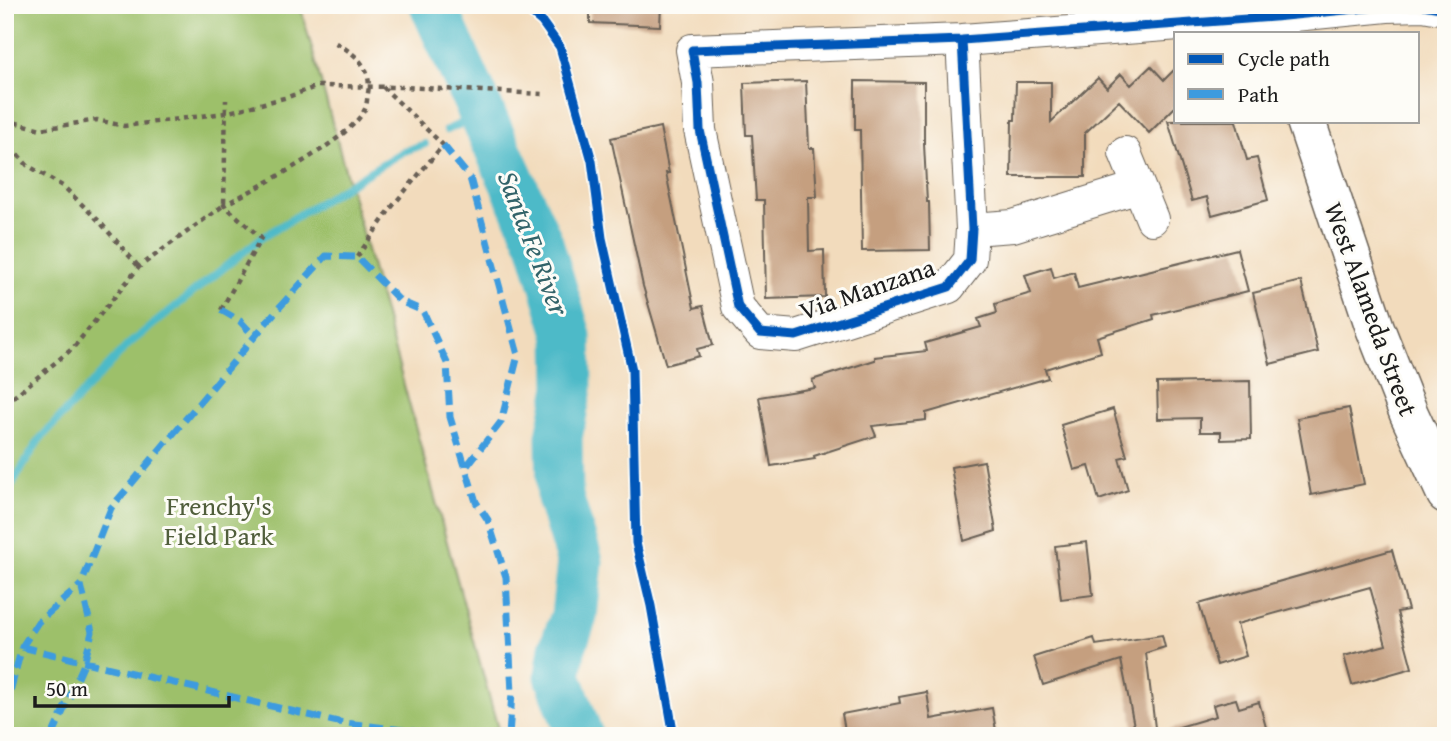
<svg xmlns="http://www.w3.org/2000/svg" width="1451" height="741" font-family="'Gentium Book Plus',serif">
	<rect width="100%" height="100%" fill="#fdfcf7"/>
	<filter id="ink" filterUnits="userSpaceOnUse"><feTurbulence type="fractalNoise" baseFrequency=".0143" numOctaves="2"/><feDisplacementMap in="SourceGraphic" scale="14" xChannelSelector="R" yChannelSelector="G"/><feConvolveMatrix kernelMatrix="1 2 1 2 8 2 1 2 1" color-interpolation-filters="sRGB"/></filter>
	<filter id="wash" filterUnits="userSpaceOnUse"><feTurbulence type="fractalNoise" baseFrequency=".00686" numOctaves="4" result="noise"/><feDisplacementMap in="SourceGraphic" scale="28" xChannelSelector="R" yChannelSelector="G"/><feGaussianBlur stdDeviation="1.57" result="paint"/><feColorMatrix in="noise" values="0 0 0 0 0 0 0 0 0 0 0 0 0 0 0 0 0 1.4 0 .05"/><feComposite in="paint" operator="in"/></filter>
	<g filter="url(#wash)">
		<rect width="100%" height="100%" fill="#f2dbbc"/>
		<!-- green -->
		<path fill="#9dc06a" stroke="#5c6e43" stroke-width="2" d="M5 5H300L500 736H5Z"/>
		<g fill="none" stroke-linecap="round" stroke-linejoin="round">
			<!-- stream -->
			<path stroke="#4dbac8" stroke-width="8" d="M447 130 482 114
				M5 496 39 440 129 344 261 238 402 152 425 144"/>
			<!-- river -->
			<path stroke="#4dbac8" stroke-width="47" d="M433 5 540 243 568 336 569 388 559 437 560 497 580 562 574 616 562 649 558 676 580 736"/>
		</g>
		<g id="blocks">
			<!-- building -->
			<path fill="#c59f7f" d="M590 5H661L660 26 590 23Z
				M1151 66 1164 80 1176 68V106L1149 133 1119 101 1085 133V177H1011L1012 120H1015L1016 82H1051V122L1098 78 1107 88 1121 74 1131 85Z
				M806 81 809 148H814L817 197H808L809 251 824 250 825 297 766 299 764 200H756L752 135H746L744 83Z
				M855 81 924 82V144L927 202H929L930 250 862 251 860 130H855Z
				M1168 121H1236L1247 160 1257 158 1268 200 1212 215 1207 197 1192 201Z
				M660 127 669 173H666L694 308 703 306 713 345 697 349 699 356 666 365 643 286 611 138Z
				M1237 249 1248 291 1153 315 1154 319 1097 337 1101 352 1045 369 1048 378 926 413V420L872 426 876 436 814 456 815 459 771 466 759 397 815 388 812 380 875 360V357L927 351 925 343 981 327 978 319 997 313 995 304 1031 293 1025 275 1051 267 1054 278 1074 272 1078 288Z
				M1301 281 1318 352 1270 364 1253 293Z
				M1250 381 1251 439 1221 440V432H1200V418L1158 419 1157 383Z
				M1349 408 1364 484 1311 495 1297 418Z
				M1113 409 1127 456 1119 458 1128 490 1099 500 1089 466 1074 470 1061 425Z
				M984 461 996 531 964 541 951 467Z
				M1087 542 1093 595 1061 599 1055 546Z
				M1392 550 1408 610 1397 612 1412 668 1352 685 1344 656 1386 645 1370 587 1237 624 1246 656 1217 665 1199 604Z
				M1162 635 1165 647 1146 653 1156 736H1136L1121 660 1043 685 1034 657 1094 638 1096 645Z
				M927 692 931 719 992 708 997 736H846L842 714 900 703 899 697Z
				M1236 699 1239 708 1259 702 1267 731 1250 736H1169V730L1216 716 1213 705Z"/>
		</g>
	</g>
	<g filter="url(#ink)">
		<use href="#blocks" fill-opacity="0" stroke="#675f54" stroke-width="2"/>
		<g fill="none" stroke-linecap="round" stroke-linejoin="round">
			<defs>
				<path id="minor" d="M962 40 972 229 970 260 949 287 796 336 760 333 738 307 700 130 698 83 692 50 962 40 1274 17 1387 6 1423 5 1446 9
					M1125 153 1152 219
					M972 229 1013 226 1139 187"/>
				<path id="tertiary" d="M1271 5 1279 33
					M1306 121 1375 328 1409 414 1446 494"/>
			</defs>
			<!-- minor casing -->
			<use href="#minor" stroke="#675f54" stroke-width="34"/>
			<!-- tertiary casing -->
			<use href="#tertiary" stroke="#675f54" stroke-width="41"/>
			<!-- path -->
			<path stroke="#675f54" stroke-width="4.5" stroke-dasharray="5 5" stroke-linecap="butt" d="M5 88 9 98 11 147 27 165 64 187 99 221 139 267
				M5 120 41 129 97 120 124 126 225 113 288 97 318 86 403 87 543 94
				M357 257 391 208 443 145 383 87
				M221 310 261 238 224 205C256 188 350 141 365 109 367 105 367 98 368 93 373 66 353 52 332 41
				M5 404 73 348 139 267 224 205 226 100"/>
			<!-- minor -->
			<use href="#minor" stroke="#fff" stroke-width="32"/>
			<!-- tertiary -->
			<use href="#tertiary" stroke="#fff" stroke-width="38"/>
			<!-- quiet -->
			<path stroke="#3c9bdf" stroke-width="7" stroke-dasharray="14 7" stroke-linecap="butt" d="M443 145 470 178 518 355 501 422 466 467
				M221 310 240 321 255 337
				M22 647 338 722 452 736
				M5 710 22 647 38 622 81 585
				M52 736 84 664 92 632 81 585 111 508 277 310 326 256 357 257 400 301 423 311 447 363 450 417 476 502 488 520 506 577 512 693 509 736"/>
			<defs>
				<path id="cycleway" d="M522 5 542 22 560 47 592 161 602 238 632 370 636 543 651 606 674 736
					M962 40 972 229 970 260 949 287 796 336 760 333 738 307 700 130 698 83 692 50 962 40 1274 17 1387 6 1423 5 1446 9"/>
			</defs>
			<!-- cycleway casing -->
			<use href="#cycleway" stroke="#fdfcf7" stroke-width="13"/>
			<!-- cycleway -->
			<use href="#cycleway" stroke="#0057b8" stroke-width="9"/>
		</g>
	</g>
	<g text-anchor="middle" stroke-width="6" stroke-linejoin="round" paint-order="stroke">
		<!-- street labels -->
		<g font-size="26" fill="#1c1c1c" stroke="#fdfcf7">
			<text transform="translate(867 289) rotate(-19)" y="9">Via Manzana</text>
			<text transform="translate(1371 309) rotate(70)" y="9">West Alameda Street</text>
		</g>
		<!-- park labels -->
		<g font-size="26" fill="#505e3b" stroke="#fdfcf7">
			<text x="219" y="515">Frenchy's<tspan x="219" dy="30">Field Park</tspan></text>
		</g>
		<!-- water labels -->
		<g font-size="28" font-style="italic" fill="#326369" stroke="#fdfcf7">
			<text transform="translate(534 243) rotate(69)" y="10">Santa Fe River</text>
		</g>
	</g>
	<!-- margin -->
	<rect width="1451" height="741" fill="none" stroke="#fdfcf7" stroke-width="28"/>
	<!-- legend -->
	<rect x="1174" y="32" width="245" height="91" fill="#fdfcf7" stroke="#a3a29f" stroke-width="2"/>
	<rect x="1188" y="54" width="35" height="10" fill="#0057b8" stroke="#a3a29f" stroke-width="2"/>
	<text x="1238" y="66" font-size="21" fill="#1c1c1c">Cycle path</text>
	<rect x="1188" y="89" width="35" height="10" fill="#3c9bdf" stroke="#a3a29f" stroke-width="2"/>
	<text x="1238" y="102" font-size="21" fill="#1c1c1c">Path</text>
	<!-- scale -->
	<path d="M35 696v10h194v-10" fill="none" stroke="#1c1c1c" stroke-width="3.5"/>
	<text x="46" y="696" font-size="21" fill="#1c1c1c" stroke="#fdfcf7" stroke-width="5" paint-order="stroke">50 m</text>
</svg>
